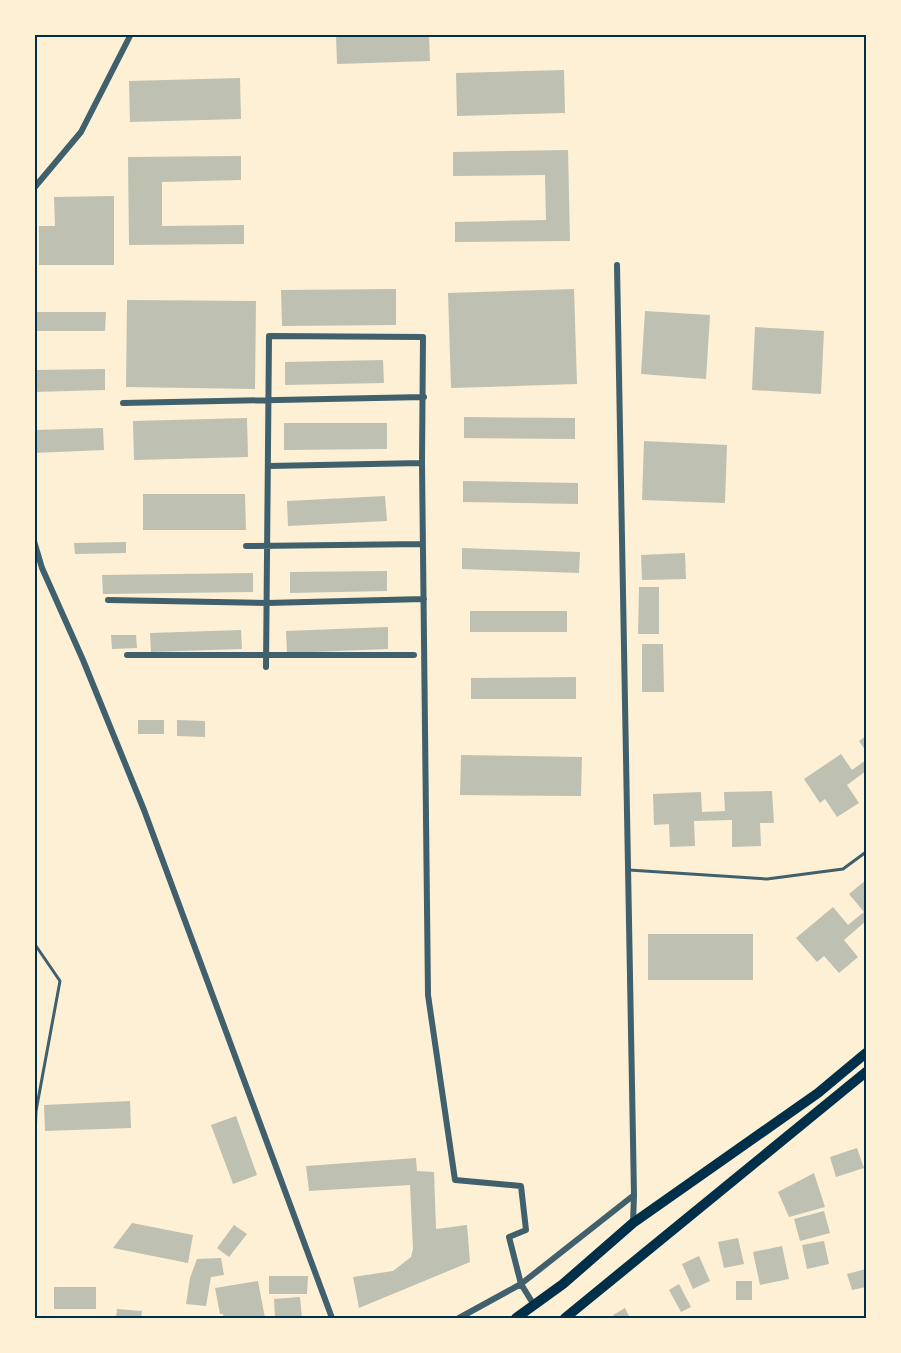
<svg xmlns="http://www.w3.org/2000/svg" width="901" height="1353" font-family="'DM Sans',sans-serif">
	<rect width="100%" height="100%" fill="#fdf0d5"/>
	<!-- building -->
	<path fill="#bec0b2" d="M336 34H429L430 61 337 64Z
		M564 70 565 113 457 116 456 73Z
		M240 78 241 119 130 122 129 81Z
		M568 150 570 241 455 242V222L546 220 545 175 453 176V152Z
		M241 156V180L162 182V226L244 225V244L129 245 128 157Z
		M114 196V265H39V226H55L54 197Z
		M396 289V325L282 326 281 290Z
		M574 289 577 384 451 388 448 293Z
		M127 300 256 301 255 389 126 387Z
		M645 311 710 315 706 379 641 374Z
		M34 312H106L105 331H34Z
		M755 327 824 331 821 394 752 390Z
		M383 360 384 383 285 385V362Z
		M105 369V390L34 392V370Z
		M464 417 575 418V439L464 438Z
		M247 418 248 457 134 460 133 421Z
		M284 423H387V449L284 450Z
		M103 428 104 450 34 453V430Z
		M644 441 727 445 725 503 642 500Z
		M463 481 578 483V504L463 502Z
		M143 494H245L246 530H143Z
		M385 496 387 521 288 526 287 501Z
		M126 542V553L75 554 74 543Z
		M462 548 580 552 579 573 462 569Z
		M685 553 686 579 642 580 641 555Z
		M387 571V591L290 593V572Z
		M253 573V592L103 594 102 575Z
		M639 587H659V634H638Z
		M470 611H567V632H470Z
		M388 627V649L287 653 286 631Z
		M241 630 242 649 151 652 150 633Z
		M111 635H136L137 648 112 649Z
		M642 644H663L664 692H642Z
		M576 677V699H471V678Z
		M138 720H164V734H138Z
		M177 720 205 721V737L177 736Z
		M866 736V751L859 741Z
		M841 754 852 770 866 760V771L847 785 859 803 837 817 825 799 820 803 804 779Z
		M461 755 582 757 581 796 460 795Z
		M772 791 774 823H760L761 846 732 847V820L694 821 695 846 670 847 669 824 654 825 653 794 701 792 702 812 725 811 724 792Z
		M866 880V921L844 940 858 957 839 973 824 956 817 962 796 938 833 907 848 925 864 912 849 894Z
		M648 934H753V980H648Z
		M130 1101 131 1128 45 1131 44 1105Z
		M236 1116 257 1175 233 1184 211 1125Z
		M857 1148 864 1168 836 1177 830 1157Z
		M416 1158 417 1171 434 1172 436 1229 467 1225 470 1262 359 1308 353 1277 393 1271 411 1257 413 1249 410 1185 309 1191 306 1166Z
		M814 1173 825 1207 789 1217 778 1192Z
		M824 1211 830 1233 800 1241 794 1219Z
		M132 1223 193 1235 188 1263 113 1248Z
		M234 1225 247 1234 229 1257 217 1248Z
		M738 1238 744 1264 724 1268 718 1242Z
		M824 1241 829 1264 807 1269 802 1245Z
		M782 1246 789 1279 760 1285 753 1252Z
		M699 1256 710 1281 693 1289 682 1264Z
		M221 1258 224 1275 211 1277 206 1306 186 1304 190 1278 197 1259Z
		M866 1269V1287L852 1290 847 1274Z
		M269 1276H308L307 1294H269Z
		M258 1281 265 1318H224L223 1314H220L215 1288Z
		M736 1281H752V1300H736Z
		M679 1284 691 1307 681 1312 669 1290Z
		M54 1287H96V1309H54Z
		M300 1297 302 1318H275L274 1299Z
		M625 1308 630 1318H615L613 1315Z
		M117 1309 142 1311 141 1318H116Z"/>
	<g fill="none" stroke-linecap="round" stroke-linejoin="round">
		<!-- service -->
		<path stroke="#3f606c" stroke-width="3" d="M629 870 767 879 843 869 866 852
			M34 943 60 981 36 1111 34 1164"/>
		<!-- minor -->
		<path stroke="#3f606c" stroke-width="6" d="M34 188 81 132 131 34
			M123 403 424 397
			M268 466 422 463
			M34 541 42 568 83 660 144 810 332 1318
			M246 546 423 544
			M108 600 267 603 424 599
			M127 655H414
			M266 667 269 336 423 337 422 463 428 995 455 1180 521 1186 526 1230 509 1237 521 1284 459 1318
			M633 1223 634 1195
			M534 1305 521 1284 634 1195 617 265"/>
		<!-- trunk -->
		<path stroke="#003049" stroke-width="10" d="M516 1318 563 1284 633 1223 818 1093 866 1053
			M565 1318 866 1072"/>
	</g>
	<!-- border -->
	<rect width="901" height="1353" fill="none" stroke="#fdf0d5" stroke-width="72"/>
	<rect x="36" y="36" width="829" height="1281" fill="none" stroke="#003049" stroke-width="2"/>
</svg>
